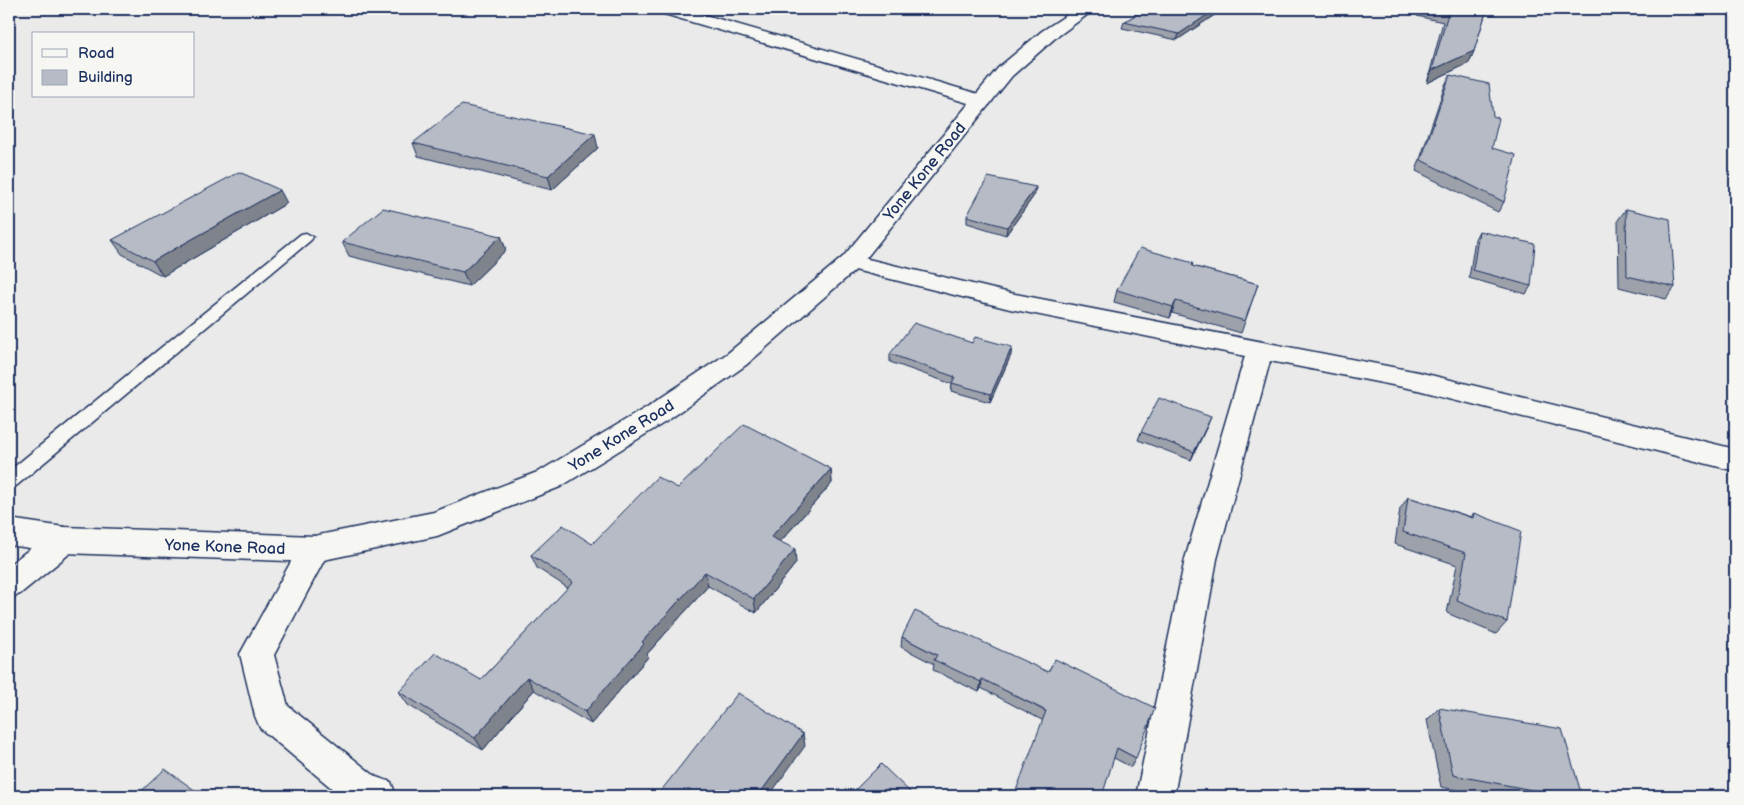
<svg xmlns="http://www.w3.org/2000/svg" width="1744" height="805" font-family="'Balsamiq Sans',sans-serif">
	<rect width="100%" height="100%" fill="#e9eae9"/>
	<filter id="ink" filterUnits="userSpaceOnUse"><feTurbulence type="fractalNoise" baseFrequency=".02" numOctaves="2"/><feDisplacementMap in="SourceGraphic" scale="10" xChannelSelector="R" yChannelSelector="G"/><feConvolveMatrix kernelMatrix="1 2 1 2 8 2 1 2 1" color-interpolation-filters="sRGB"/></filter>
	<g filter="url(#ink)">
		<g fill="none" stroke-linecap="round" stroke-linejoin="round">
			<defs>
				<path id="service" d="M306 233 313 237 311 240 16 486 9 488V471L301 234Z"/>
				<path id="minor" d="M659 9H684L989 97 992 101 989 105H975L661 13Z
					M851 255 1010 293 1418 372 1735 449V471L1418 390 1270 361 1217 559 1174 796H1136L1185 559 1245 356 1010 309 843 267 839 262 843 257Z
					M64 527 75 531 80 540 75 549 20 594 9 598V565L53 531Z
					M314 536 325 540 330 549 274 655 288 706 376 777 391 782 396 796H341L260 728 255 716 240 654 303 540Z"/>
				<path id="tertiary" d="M1076 9H1095L1054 39 1012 76 859 267 746 365 667 421 560 487 437 536 314 562 64 553 9 545V519L64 527 314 536 434 512 540 471 647 407 728 353 843 257 998 68 1042 31Z"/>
			</defs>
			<!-- service casing -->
			<use href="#service" stroke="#1b2f5e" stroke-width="3"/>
			<!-- minor casing -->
			<use href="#minor" stroke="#1b2f5e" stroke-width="3"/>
			<!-- tertiary casing -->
			<use href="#tertiary" stroke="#1b2f5e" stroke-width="3"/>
			<!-- service -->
			<use href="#service" fill="#f6f6f2" fill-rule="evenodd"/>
			<!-- minor -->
			<use href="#minor" fill="#f6f6f2" fill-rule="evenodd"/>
			<!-- tertiary -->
			<use href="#tertiary" fill="#f6f6f2" fill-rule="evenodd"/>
		</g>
		<!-- wall -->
		<path fill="#9da1aa" stroke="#1b2f5e" d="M1145 9H1217L1216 14 1177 40 1122 28 1124 22Z
			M1420 9H1487L1474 51 1469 63 1427 83 1443 22 1417 16Z
			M1450 75 1492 148 1504 202 1498 212 1416 171 1445 85Z
			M413 143 598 148 552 190 418 156Z
			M1035 194 1006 235 967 223V216Z
			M287 203 163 276 122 254 112 240Z
			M1626 209 1675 287 1666 299 1619 287 1618 220Z
			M1479 231 1531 286 1526 294 1469 278 1475 239Z
			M501 236 506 250 469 286 349 256 342 242Z
			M1192 266 1258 284 1241 333 1172 313 1170 318 1114 302 1117 290Z
			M972 343 1011 355 990 402 951 391 952 384 890 362V354Z
			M1208 424 1191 460 1138 440 1141 432Z
			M831 469 832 483 780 542 796 563 756 613 708 586 647 654 648 657 591 724 534 690 483 750 408 705 399 692 481 680 568 588 537 568 531 555 592 544 678 488Z
			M1408 497 1471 517 1474 513 1507 622 1496 634 1447 613 1457 565 1395 544 1400 509Z
			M902 637 1136 758 1131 767 981 688 979 692 933 670 934 664 901 647Z
			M1439 708 1582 796H1489L1441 787 1427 720Z"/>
		<!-- shaded-wall -->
		<path fill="#7f838b" stroke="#1b2f5e" d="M1216 9H1217L1216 14 1177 40 1179 34Z
			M1474 51 1469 63 1427 83 1432 70Z
			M595 134 598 148 552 190 548 176Z
			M1036 187 1035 194 1006 235 1007 227Z
			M280 190 287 203 163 276 153 261Z
			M501 236 506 250 469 286 463 272Z
			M1176 301 1172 313 1170 318 1173 307Z
			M1012 347 1011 355 990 402 991 394Z
			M1211 417 1208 424 1191 460 1194 452Z
			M831 469 832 483 772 551 771 537Z
			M795 549 796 563 756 613 754 599Z
			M705 572 708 586 647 654 648 657 591 724 585 712 642 642Z
			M527 677 534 690 483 750 475 738Z
			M982 679 981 688 979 692 981 682Z
			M803 734 805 746 769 796H758Z"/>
		<!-- building -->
		<path fill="#b6bbc6" stroke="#1b2f5e" d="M1145 9H1216L1179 34 1124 22Z
			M1443 9H1487L1474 51 1432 70 1449 10Z
			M1450 75 1489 84 1493 116 1499 118 1492 148 1516 155 1504 202 1421 160Z
			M462 105 595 134 548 176 413 143Z
			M239 172 280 190 153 261 112 240Z
			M988 177 1036 187 1007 227 967 216Z
			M383 208 501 236 463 272 342 242Z
			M1626 209 1670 219 1675 287 1627 276Z
			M1479 231 1535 244 1531 286 1473 270Z
			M1140 248 1193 263 1192 266 1258 284 1245 321 1176 301 1173 307 1117 290Z
			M914 323 972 343 975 337 1012 347 991 394 952 383 955 377 890 354Z
			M1159 398 1211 417 1194 452 1141 432Z
			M744 424 831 469 771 537 795 549 754 599 705 572 642 642 644 644 585 712 527 677 475 738 399 692 435 653 481 680 573 582 531 555 563 525 592 544 657 477 678 488Z
			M1408 497 1473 518 1474 513 1521 531 1507 622 1457 601 1466 553 1403 532Z
			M915 611 1048 672 1055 659 1155 708 1136 758 1117 748 1102 796H1014L1046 711 982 679 981 682 934 660 937 655 902 637Z
			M738 693 803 734 758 796H665L660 792Z
			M1439 708 1562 729 1582 796H1564L1453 775Z
			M881 764 912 794 911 796H849Z
			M165 769 203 796H136Z"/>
	</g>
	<g text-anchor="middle" stroke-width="4.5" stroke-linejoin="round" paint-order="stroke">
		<!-- street labels -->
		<g font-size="16" fill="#1b2f5e" stroke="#f6f6f2">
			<text transform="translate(924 171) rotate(-51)" y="6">Yone Kone Road</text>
			<text transform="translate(621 435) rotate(-32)" y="6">Yone Kone Road</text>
			<text transform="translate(225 546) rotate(2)" y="6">Yone Kone Road</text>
		</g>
	</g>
	<!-- margin -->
	<rect width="1744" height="805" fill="none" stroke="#f6f6f2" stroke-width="30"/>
	<rect x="15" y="15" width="1714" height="775" fill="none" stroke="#1b2f5e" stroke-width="2" filter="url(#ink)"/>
	<!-- legend -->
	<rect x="32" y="32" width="162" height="65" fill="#f6f6f2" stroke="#9ea6b7"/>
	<rect x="42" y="49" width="25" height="8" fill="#f6f6f2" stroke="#9ea6b7"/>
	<text x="78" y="58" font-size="15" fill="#1b2f5e">Road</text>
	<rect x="42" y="70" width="25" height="15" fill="#b6bbc6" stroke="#9ea6b7"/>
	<text x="78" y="82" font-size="15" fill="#1b2f5e">Building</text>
</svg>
